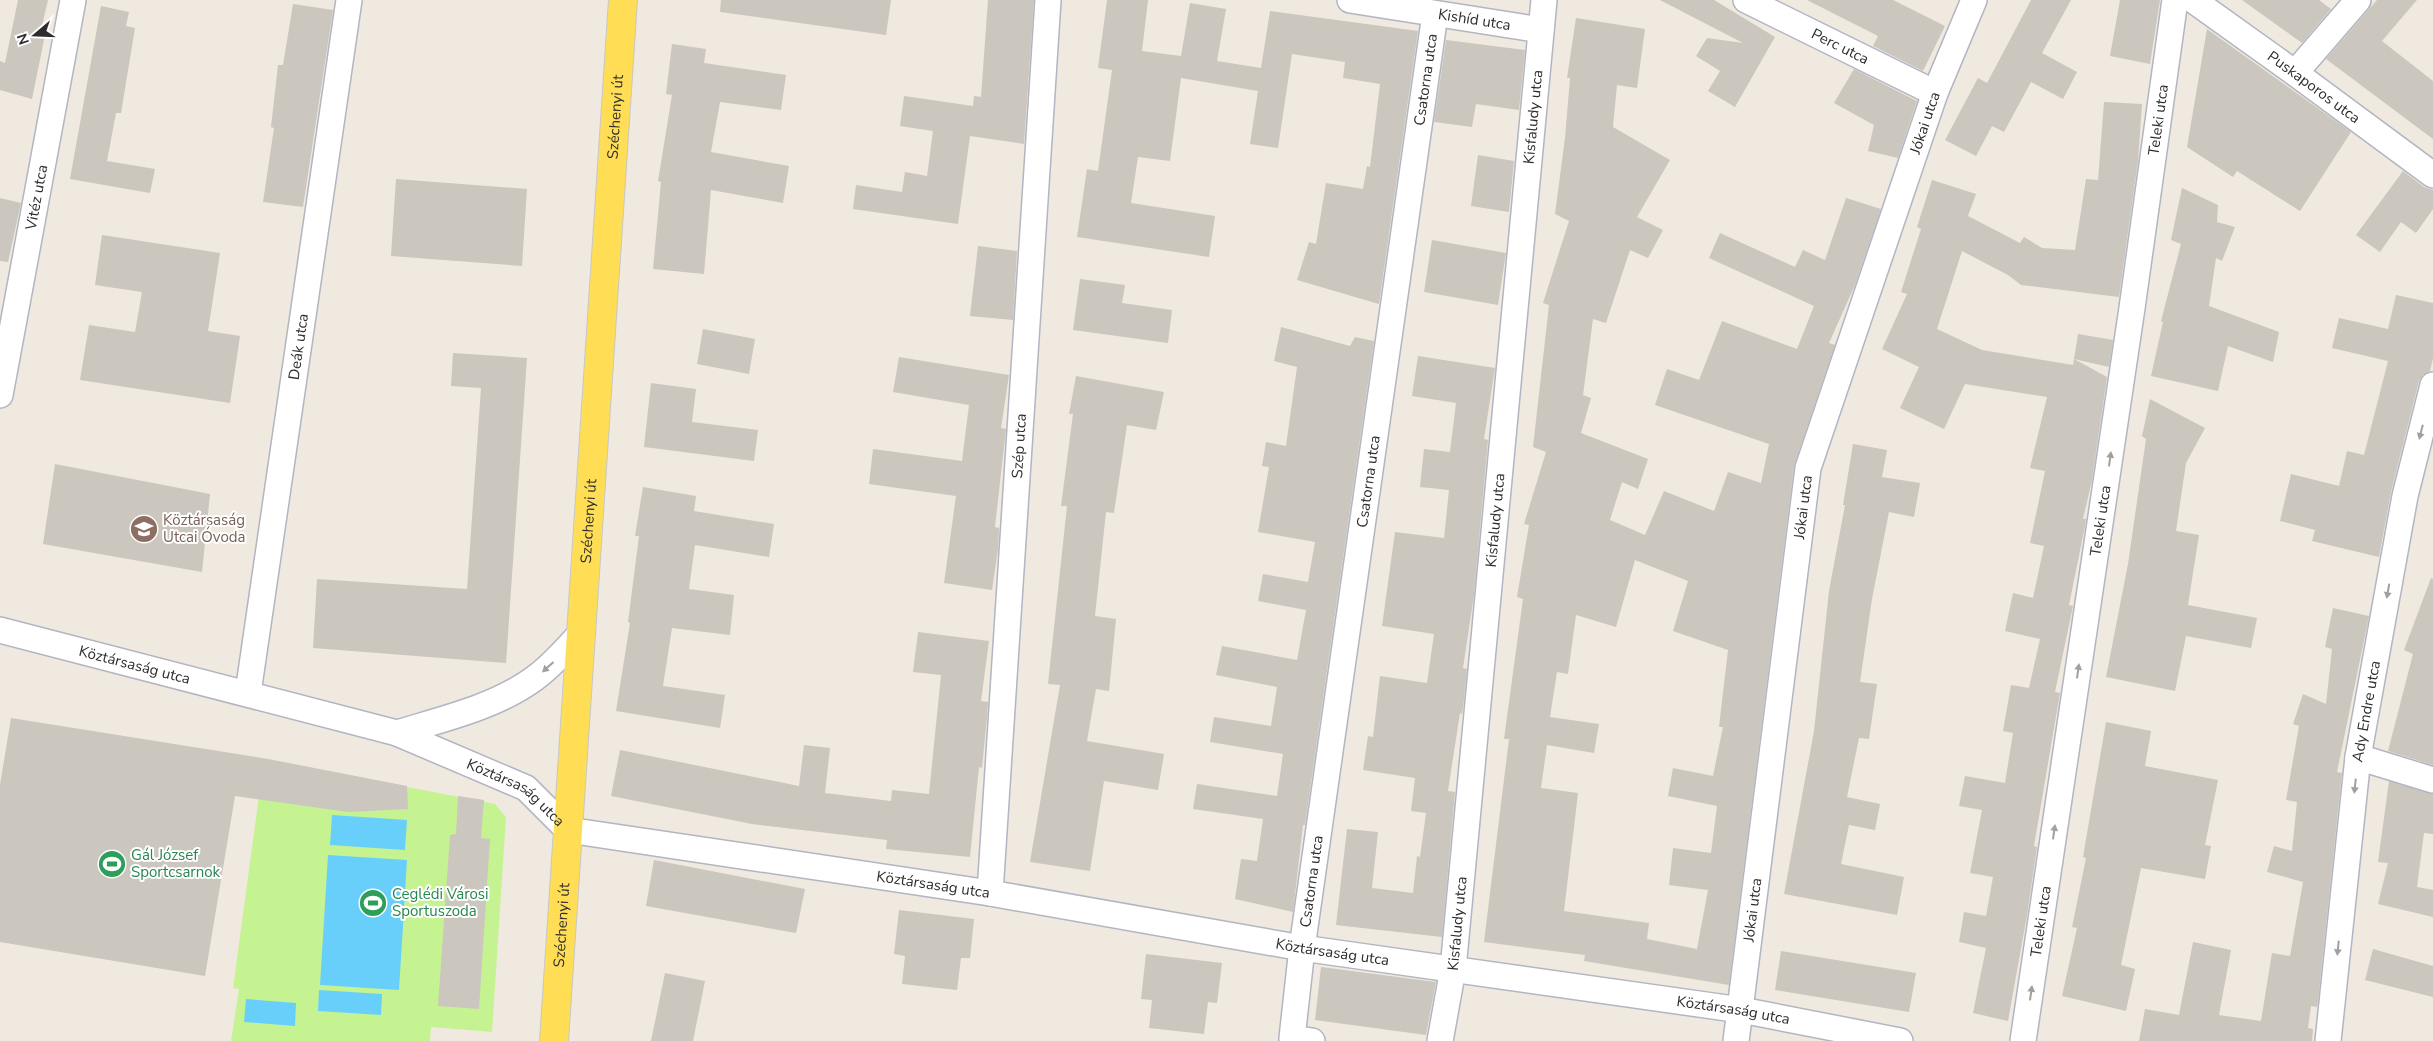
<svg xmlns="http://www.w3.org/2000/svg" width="2433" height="1041" font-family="'Nunito Sans',sans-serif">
	<rect width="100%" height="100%" fill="#f0e9df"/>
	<!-- pitch -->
	<path fill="#c6f391" d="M264 759 495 804 506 817 492 1032 431 1027 430 1041H231L239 989 233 988Z"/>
	<!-- water -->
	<path fill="#68cffb" d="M332 815 407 820 405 850 330 845Z
		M328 855 407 860 399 990 320 985Z
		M319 990 382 994 381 1015 318 1011Z
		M246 999 296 1003 295 1026 244 1022Z"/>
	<!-- building -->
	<path fill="#cbc6be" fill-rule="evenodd" d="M18 0H48L40 34 45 35 32 99 0 90V61L5 63Z
		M721 0H891L886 35 720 12Z
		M988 0H1034L1024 144 970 136 958 224 853 209 856 185 902 192 905 172 927 176 933 131 900 126 904 96 973 106 974 96 981 97Z
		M1107 0H1148L1142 51 1181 56 1190 3 1226 9 1217 61 1261 68 1270 11 1418 31 1379 304 1297 280 1309 242 1316 244 1326 183 1363 189 1367 166 1370 167 1380 84 1343 78 1345 62 1292 54 1278 148 1250 144 1258 91 1181 78 1170 161 1138 157 1131 203 1215 216 1209 257 1077 237 1087 169 1098 171 1112 70 1098 68Z
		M1660 0H1714L1775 37 1735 107 1708 91 1720 71 1696 56 1707 38 1743 43Z
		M1807 0H1893L1945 26 1923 71 1873 46 1878 36Z
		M2031 0H2071L2042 53 2077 72 2063 99 2031 82 2004 132 1992 126 1976 156 1945 140 1978 78 1987 83Z
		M2120 0H2160L2150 64 2110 56Z
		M2242 0H2319L2331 9 2302 43Z
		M2377 0H2417L2382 41 2433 81V139L2326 59Z
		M293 4 333 10 303 207 263 202 274 128 271 127 278 65H283Z
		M101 6 129 12 126 26 135 28 121 113H116L107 161 155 169 150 193 70 179Z
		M1576 18 1645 29 1637 88 1617 85 1613 127 1670 160 1637 217 1663 230 1648 258 1630 250 1606 323 1593 319 1583 395 1591 398 1581 433 1648 459 1638 489 1622 482 1610 520 1645 535 1664 491 1714 511 1728 472 1761 483 1769 444 1655 405 1667 369 1699 380 1722 321 1797 349 1814 306 1709 258 1720 233 1795 267 1803 250 1825 260 1846 198 1881 209 1855 285 1829 343 1835 345 1794 466 1729 985 1584 961 1585 955 1484 942 1509 739H1504L1523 599 1517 597 1529 525 1524 524 1546 452 1533 447 1549 305 1543 303 1569 221 1555 214 1565 138 1570 78H1567ZM1635 560 1688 581 1673 631 1728 650 1719 727H1723L1713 776 1673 768 1668 796 1717 806 1711 853 1673 848 1669 885 1708 890 1697 949 1647 939 1649 923 1564 911 1578 793 1541 788 1547 745 1594 753 1599 724 1550 717 1557 672 1568 674 1576 615 1616 627Z
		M2207 29 2351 132 2300 211 2237 171 2233 177 2187 147Z
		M1446 40 1525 50 1519 110 1476 104 1472 127 1434 122Z
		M672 44 706 49 704 63 786 75 781 110 720 102 711 152 789 166 783 203 711 190 704 274 653 269 661 182 658 181 672 95 666 94Z
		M1854 69 1917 101 1898 158 1868 151 1874 125 1834 103Z
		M2104 102 2142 104 2138 161 2119 297 2021 285 2008 275 1962 251 1937 329 1982 350 2073 365 2074 359 2107 377 2092 480 2083 519H2086L2085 526 2069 605 2073 606 2055 692 2060 693 2034 846 2037 847 2027 915 2008 1021 1973 1013 1986 948 1959 942 1964 912 1986 916 1993 877 1970 873 1982 810 1959 806 1965 776 2005 783 2013 733 2003 731 2011 685 2029 688 2040 639 2005 631 2013 593 2033 598 2044 546 2030 543 2045 471 2030 468 2047 397 1965 384 1944 429 1900 408 1919 367 1882 349 1907 294 1901 292 1921 229 1917 227 1932 180 1976 194 1968 216 2020 243 2024 237 2042 248 2075 250 2086 179 2098 180Z
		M1478 155 1514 161 1509 212 1471 206Z
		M2403 171 2424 187 2433 190V209L2416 233 2401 222 2380 252 2356 235Z
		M396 179 527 189 522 266 391 256Z
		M2182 188 2218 205 2217 222 2235 227 2222 261 2216 258 2209 306 2279 332 2273 362 2228 346 2218 391 2151 376 2163 322 2161 321 2181 244 2171 240Z
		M0 198 21 203 8 262 0 261Z
		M102 235 220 253 208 331 240 336 230 403 80 380 89 325 135 332 142 292 95 285Z
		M1432 240 1506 253 1498 305 1424 292Z
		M978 246 1017 251 1013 320 970 316Z
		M1080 279 1125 285 1122 303 1172 310 1168 343 1073 330Z
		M2396 295 2433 303V358L2430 371 2423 375 2419 381 2391 492 2379 557 2312 541 2315 530 2280 521 2291 474 2339 486 2347 451 2364 455 2388 361 2332 348 2339 318 2388 329Z
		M1281 327 1350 346 1355 337 1374 341 1305 825H1303L1293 912 1235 899 1241 859 1257 861 1263 819 1193 809 1197 784 1277 796 1283 754 1210 742 1214 717 1271 726 1277 687 1216 675 1222 646 1297 660 1306 610 1258 601 1263 574 1308 582 1315 542 1258 532 1269 467 1262 466 1266 442 1286 446 1297 367 1274 361Z
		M703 329 755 339 749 374 697 364Z
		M2078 334 2113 340 2109 367 2074 359Z
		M453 353 527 358 506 663 313 648 317 579 467 589 481 388 451 386Z
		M1418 356 1495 368 1484 439 1488 440 1474 595 1463 668 1467 669 1464 700 1462 714 1460 713 1448 791 1455 792 1442 937 1336 925 1347 829 1378 832 1372 888 1413 893 1417 856 1420 857 1426 813 1411 811 1415 778 1363 770 1368 736 1373 737 1380 676 1427 683 1434 634 1382 626 1395 532 1444 538 1449 490 1420 487 1424 449 1450 452 1456 403 1412 396Z
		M899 357 1009 375 1001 428 1006 429 995 527 999 528 998 549 992 590 944 583 956 496 869 484 873 449 962 461 969 405 893 392Z
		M1076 376 1164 392 1156 430 1127 425 1114 513 1106 512 1095 616 1116 619 1109 691 1096 689 1087 741 1164 754 1158 790 1104 781 1090 871 1030 862 1060 685 1048 684 1067 506H1061L1073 414H1069Z
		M651 383 696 389 692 422 758 430 754 461 644 447Z
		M2150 399 2205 428 2186 463 2176 531 2199 535 2188 605 2257 618 2251 648 2186 636 2175 691 2106 677 2128 564 2146 439 2142 436Z
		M1853 444 1887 450 1882 477 1920 483 1914 517 1889 512 1872 599 1860 682 1877 684 1869 739 1859 738 1847 797 1880 804 1875 830 1849 825 1841 864 1904 877 1897 915 1784 894 1814 731 1829 591 1845 505H1843Z
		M55 464 210 494 202 572 43 544Z
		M643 487 696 496 694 511 774 524 769 557 695 545 689 589 734 595 730 635 672 628 663 686 725 695 720 728 616 711 630 623 628 622 639 536H635Z
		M2431 578 2433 579V765L2388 751 2413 654 2404 650Z
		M2333 608 2369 616 2337 772 2342 773 2318 1001 2317 1007 2311 1006 2308 1028 2313 1029 2312 1041H2139L2145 1009 2179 1015 2193 942 2231 950 2219 1015 2261 1021 2272 953 2290 956 2303 882 2267 872 2274 846 2292 851 2297 802 2286 800 2299 726 2293 724 2303 694 2326 704 2332 649 2325 647Z
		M918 632 989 641 981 701 988 702 987 717 982 768 979 767 970 857 886 849 887 840 752 824 611 796 620 750 799 786 804 745 830 748 825 793 891 801 892 790 929 794 941 675 913 672Z
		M11 718 268 759 407 786 408 809 348 812 235 796 205 976 0 942V785Z
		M2106 722 2151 731 2145 766 2218 780 2205 845 2211 846 2205 879 2141 868 2121 965 2135 969 2126 1011 2062 996 2077 928 2072 927 2086 858 2083 857Z
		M2389 781 2433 794V834L2424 833 2417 887 2433 890V917L2378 904 2388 863 2378 862Z
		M458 796 484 800 481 838 490 839 479 1009 438 1006 450 835 456 834Z
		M654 860 805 889 796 933 646 906Z
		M899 910 974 919 970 958H961L957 990 902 984 905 956 894 954Z
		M2373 949 2433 966V997L2365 980Z
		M1781 951 1916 973 1909 1012 1775 990Z
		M1146 954 1222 963 1217 1003 1208 1002 1204 1034 1149 1028 1152 1000 1141 999Z
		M1321 967 1436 982 1426 1035 1315 1020Z
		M665 973 705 981 693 1041H651Z"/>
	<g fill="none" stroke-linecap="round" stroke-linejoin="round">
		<defs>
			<g id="minor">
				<path id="s1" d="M1350 0 1541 30"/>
				<path id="s2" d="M1746 0 1935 93"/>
				<path id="s3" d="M2193 0 2295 73 2433 175"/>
				<path d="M2295 73 2358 0"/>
				<path id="s4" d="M0 395 73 0"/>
				<path id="s5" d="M0 630 397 733 526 788 568 830 990 893 1302 948 1741 1010 1900 1041"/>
				<path id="s6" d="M248 693 349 0"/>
				<path d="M397 733C443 719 496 707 535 678 553 665 567 648 582 632"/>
				<path d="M2358 757 2433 780"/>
				<path id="s7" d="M990 893 1048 0"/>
				<path id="s8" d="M1312 1041 1292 1038 1302 948 1435 14"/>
				<path id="s9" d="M1440 1041 1453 969 1544 0"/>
				<path id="s10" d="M1736 1041 1808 468 1935 93 1974 0"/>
				<path id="s11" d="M2023 1041 2132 308 2175 0"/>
				<path id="s12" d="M2328 1041 2358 757 2405 496 2433 385"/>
			</g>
			<g id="major">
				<path id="s13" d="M554 1041 623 0"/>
			</g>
		</defs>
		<!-- minor casing -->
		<use href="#minor" stroke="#b2b5c2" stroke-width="28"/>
		<!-- major casing -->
		<use href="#major" stroke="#c8c8c8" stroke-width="30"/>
		<!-- minor -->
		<use href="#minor" stroke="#fff" stroke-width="25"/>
		<!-- major -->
		<use href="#major" stroke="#ffdd54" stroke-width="28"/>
	</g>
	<!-- one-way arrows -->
	<defs><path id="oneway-solid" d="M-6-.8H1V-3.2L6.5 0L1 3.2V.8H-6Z" transform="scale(1.25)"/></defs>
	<g fill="#a0a0a0">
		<use href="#oneway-solid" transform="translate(2421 432) rotate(104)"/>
		<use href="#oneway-solid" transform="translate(2110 459) rotate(-82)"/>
		<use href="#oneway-solid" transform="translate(2388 591) rotate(100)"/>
		<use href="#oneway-solid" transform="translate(548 667) rotate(138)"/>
		<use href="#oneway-solid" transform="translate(2078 671) rotate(-82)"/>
		<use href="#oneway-solid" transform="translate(2355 786) rotate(96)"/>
		<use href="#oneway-solid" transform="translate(2054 832) rotate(-82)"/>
		<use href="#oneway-solid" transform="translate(2338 948) rotate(96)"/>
		<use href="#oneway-solid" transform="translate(2031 993) rotate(-82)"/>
	</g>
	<!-- icons -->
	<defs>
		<symbol id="school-disc" viewBox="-11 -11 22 22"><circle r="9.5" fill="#8d6e63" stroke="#fff"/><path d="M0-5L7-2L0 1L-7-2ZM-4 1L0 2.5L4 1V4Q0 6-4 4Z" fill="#fff"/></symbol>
		<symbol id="stadium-disc" viewBox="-11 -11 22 22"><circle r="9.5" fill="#2e9e5b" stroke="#fff"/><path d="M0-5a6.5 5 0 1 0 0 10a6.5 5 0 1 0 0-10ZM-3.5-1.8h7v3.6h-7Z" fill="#fff"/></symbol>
	</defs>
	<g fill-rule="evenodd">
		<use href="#school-disc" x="128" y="513" width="32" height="32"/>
		<use href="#stadium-disc" x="96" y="848" width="32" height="32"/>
		<use href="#stadium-disc" x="357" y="887" width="32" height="32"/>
	</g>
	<g text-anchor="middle" stroke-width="4" stroke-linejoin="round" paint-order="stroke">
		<!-- street labels -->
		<g font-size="15" fill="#2d2d2d" stroke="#fff">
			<text dy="5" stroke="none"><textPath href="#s1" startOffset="126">Kishíd utca</textPath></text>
			<text dy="5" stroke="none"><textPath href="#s2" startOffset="105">Perc utca</textPath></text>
			<text dy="5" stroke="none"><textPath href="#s8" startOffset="988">Csatorna utca</textPath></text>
			<text dy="5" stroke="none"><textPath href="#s3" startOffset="149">Puskaporos utca</textPath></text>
			<text dy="5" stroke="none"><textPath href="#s13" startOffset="926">Széchenyi út</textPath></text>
			<text dy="5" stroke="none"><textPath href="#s9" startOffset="929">Kisfaludy utca</textPath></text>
			<text dy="5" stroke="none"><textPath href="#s11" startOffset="931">Teleki utca</textPath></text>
			<text dy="5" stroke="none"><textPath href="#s10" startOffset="942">Jókai utca</textPath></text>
			<text dy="5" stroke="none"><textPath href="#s4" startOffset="201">Vitéz utca</textPath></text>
			<text dy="5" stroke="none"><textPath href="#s6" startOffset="350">Deák utca</textPath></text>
			<text dy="5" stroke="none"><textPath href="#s7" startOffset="448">Szép utca</textPath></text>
			<text dy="5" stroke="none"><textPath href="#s8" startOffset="582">Csatorna utca</textPath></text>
			<text dy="5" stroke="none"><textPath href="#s10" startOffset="538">Jókai utca</textPath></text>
			<text dy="5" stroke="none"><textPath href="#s13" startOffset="521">Széchenyi út</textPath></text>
			<text dy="5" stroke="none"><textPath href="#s9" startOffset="524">Kisfaludy utca</textPath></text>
			<text dy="5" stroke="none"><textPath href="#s11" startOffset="526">Teleki utca</textPath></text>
			<text dy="5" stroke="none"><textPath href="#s5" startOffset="139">Köztársaság utca</textPath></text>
			<text dy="5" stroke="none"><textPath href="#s12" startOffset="332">Ady Endre utca</textPath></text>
			<text dy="5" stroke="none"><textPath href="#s5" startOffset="544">Köztársaság utca</textPath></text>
			<text dy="5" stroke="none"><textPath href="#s8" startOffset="178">Csatorna utca</textPath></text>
			<text dy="5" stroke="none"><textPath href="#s5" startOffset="979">Köztársaság utca</textPath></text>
			<text dy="5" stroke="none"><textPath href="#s10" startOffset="132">Jókai utca</textPath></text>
			<text dy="5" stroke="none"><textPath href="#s11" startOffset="121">Teleki utca</textPath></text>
			<text dy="5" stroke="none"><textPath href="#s9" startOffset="119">Kisfaludy utca</textPath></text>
			<text dy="5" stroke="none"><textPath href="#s13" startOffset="116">Széchenyi út</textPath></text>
			<text dy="5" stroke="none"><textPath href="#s5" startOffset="1384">Köztársaság utca</textPath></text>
			<text dy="5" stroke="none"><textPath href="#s5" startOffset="1789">Köztársaság utca</textPath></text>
		</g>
		<!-- education labels -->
		<g font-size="15" fill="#785e54" stroke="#fff" text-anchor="start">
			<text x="163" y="525">Köztársaság<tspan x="163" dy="17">Utcai Óvoda</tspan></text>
		</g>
		<!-- leisure labels -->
		<g font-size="15" fill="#27864d" stroke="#fff" text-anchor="start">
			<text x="131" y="860">Gál József<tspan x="131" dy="17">Sportcsarnok</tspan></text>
			<text x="392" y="899">Ceglédi Városi<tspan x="392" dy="17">Sportuszoda</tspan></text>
		</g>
	</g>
	<!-- north arrow -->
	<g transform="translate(35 35) rotate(251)" stroke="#ffffff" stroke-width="4" paint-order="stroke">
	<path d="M0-4L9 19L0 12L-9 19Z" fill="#2d2d2d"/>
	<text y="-8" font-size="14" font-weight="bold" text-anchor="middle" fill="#2d2d2d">N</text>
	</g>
</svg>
